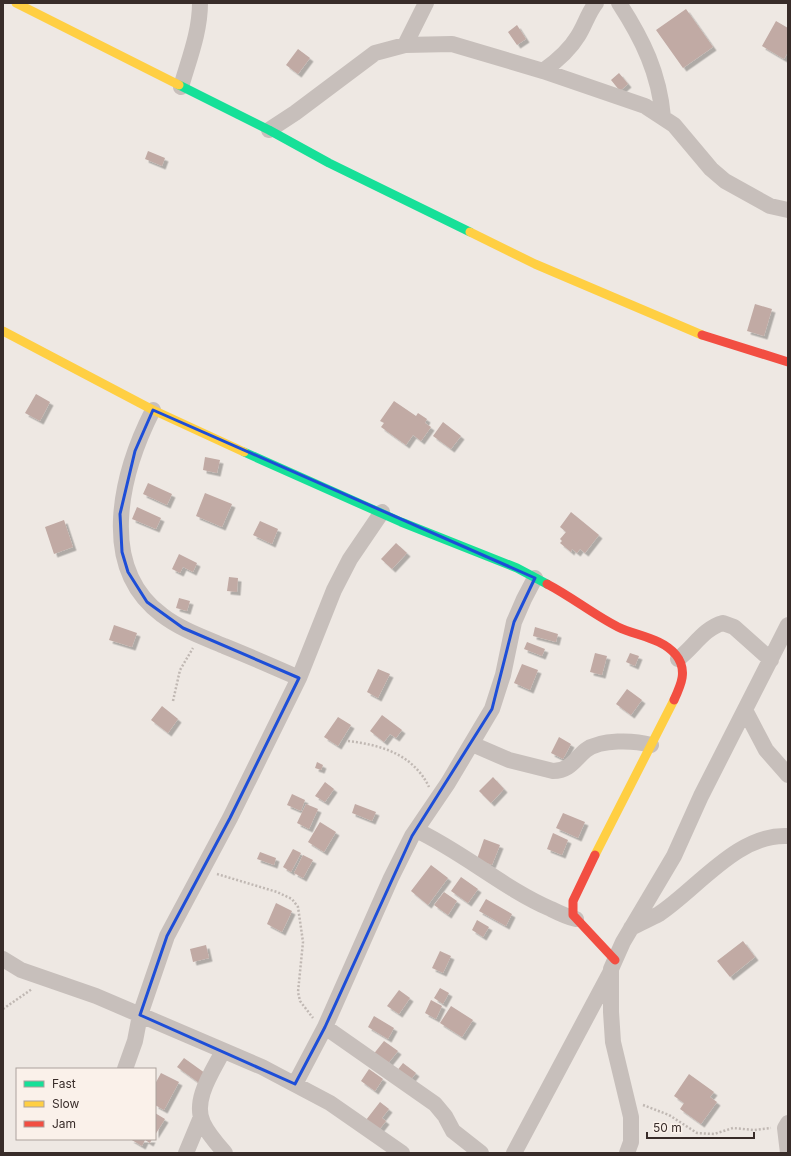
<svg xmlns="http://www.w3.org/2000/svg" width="791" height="1156" font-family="Inter,sans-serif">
	<defs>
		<filter id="shadow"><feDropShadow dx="3.5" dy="3.5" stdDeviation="0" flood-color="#0004"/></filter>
	</defs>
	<rect width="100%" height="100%" fill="#eee8e3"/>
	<!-- building -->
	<path fill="#c1aaa4" filter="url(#shadow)" d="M686 9 713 47 683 68 656 30Z
		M776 21 788 28V52L784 59 762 46Z
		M517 25 526 39 517 45 508 32Z
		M298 49 310 58 298 74 286 65Z
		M619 73 628 84 620 91 611 80Z
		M148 151 165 158 162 166 145 159Z
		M755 304 772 309 764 336 747 331Z
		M36 394 50 402 40 421 25 413Z
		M394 401 416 416 418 413 427 419 425 423 431 427 421 441 413 435 406 445 381 427 384 423 380 421Z
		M443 422 461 436 451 449 433 436Z
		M205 457 220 460 217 473 203 470Z
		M148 483 172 494 167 505 143 494Z
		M205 493 232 504 222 527 196 516Z
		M137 507 161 518 156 529 132 519Z
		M571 512 599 535 585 553 580 549 577 553 572 549 571 552 560 543 562 541 560 539 566 532 560 527Z
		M64 520 73 547 54 554 45 527Z
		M260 521 278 529 272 544 253 535Z
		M396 543 407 553 392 569 381 559Z
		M179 554 197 563 193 572 183 567 180 573 172 569Z
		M229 577 238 578 237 592 227 591Z
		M179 598 190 601 187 611 176 608Z
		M114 625 137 633 132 647 109 640Z
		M535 627 558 634 556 642 533 636Z
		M527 642 545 649 542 656 524 649Z
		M595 653 607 656 602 675 590 672Z
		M630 653 639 656 635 666 626 662Z
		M522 664 538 670 530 690 514 683Z
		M378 669 390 674 378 698 367 692Z
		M627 689 642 700 631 715 616 704Z
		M162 706 178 719 168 733 151 720Z
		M382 715 402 730 396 738 390 734 384 742 370 731Z
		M338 717 351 725 338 746 324 737Z
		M559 737 571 744 563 759 551 753Z
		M317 762 323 765 321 770 315 768Z
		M493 777 504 789 491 803 479 791Z
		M325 782 334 789 325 802 315 796Z
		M292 794 305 800 301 811 287 805Z
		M306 804 318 809 309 829 297 823Z
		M355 804 376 812 372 821 352 813Z
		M563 813 585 822 578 838 556 828Z
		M320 822 336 832 324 852 308 842Z
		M553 833 568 840 562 855 547 849Z
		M484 839 500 845 492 865 477 859Z
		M293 849 301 853 291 872 283 867Z
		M260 852 276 858 274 865 257 859Z
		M303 855 313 860 303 878 294 873Z
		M431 865 448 878 428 905 411 891Z
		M461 877 478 889 468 903 451 891Z
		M444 892 457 901 448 915 434 905Z
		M486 899 512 914 506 926 479 911Z
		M276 903 292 911 282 932 267 924Z
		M477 920 489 927 483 937 472 930Z
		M743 941 755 957 730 977 717 961Z
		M206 945 209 958 193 962 190 949Z
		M440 951 451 956 443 973 432 968Z
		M440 988 449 993 443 1004 434 998Z
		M399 990 410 998 399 1014 387 1006Z
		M431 1000 442 1006 436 1019 425 1013Z
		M451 1006 473 1020 462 1037 440 1023Z
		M374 1016 394 1028 388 1039 368 1027Z
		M384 1041 398 1051 386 1066 372 1056Z
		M184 1058 209 1076 202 1085 177 1067Z
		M403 1063 416 1073 409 1082 396 1072Z
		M369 1069 383 1079 375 1091 361 1081Z
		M161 1073 179 1082 164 1110 155 1105V1084Z
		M689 1074 714 1092 710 1097 717 1102 701 1124 680 1109 684 1103 674 1096Z
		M380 1102 389 1109 382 1118 386 1121 379 1130 366 1120Z
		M155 1113 165 1119 155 1135Z
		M130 1139H152L150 1143 145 1140 142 1146Z"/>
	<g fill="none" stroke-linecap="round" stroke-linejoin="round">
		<!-- path -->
		<path stroke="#c0b8b3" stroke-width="2.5" stroke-dasharray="2 2" stroke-linecap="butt" d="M173 701 180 670 193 648
			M348 741C381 745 413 754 429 787
			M217 874 277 892 292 899 298 907 303 942 298 992 300 1001 313 1018
			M3 1009 32 989
			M643 1105 669 1115 697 1133 714 1134 733 1128 754 1130 771 1128"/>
		<!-- street -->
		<path stroke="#c7bfbb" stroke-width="16" d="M619 3C643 40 659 73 663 117
			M405 45 426 3
			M543 71C557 61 569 51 578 36 585 25 588 13 596 3
			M181 87C189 59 200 32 200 3
			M269 130 295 113 375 53 405 45 452 44 543 71 645 106 674 125 711 169 725 181 770 206 788 210
			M153 410C122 471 96 566 162 615 180 629 203 637 224 646 249 656 274 667 299 678
			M678 659C693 648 704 628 723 623L734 627 771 660
			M745 710 766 750 788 775
			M472 744 509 760 553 771C570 771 575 759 586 750 601 739 634 740 651 745
			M416 830C463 852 503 888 551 909 559 913 567 917 576 919
			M631 928C640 923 650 919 659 914 697 889 738 833 788 836
			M3 959 21 970 96 996 262 1067 330 1103 402 1153
			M325 1027 435 1104 445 1116 453 1131 481 1153
			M223 1051C213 1071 192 1100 203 1123 208 1134 217 1144 225 1153
			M125 1069 135 1041 140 1015 167 936 230 818 299 678 334 590 350 559 382 512
			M295 1084 325 1027 391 878 412 836 448 783 492 709 503 675 514 622 524 599 535 578
			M186 1153 201 1117
			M514 1153 610 973
			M627 1153 631 1142V1117L613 1042 611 1012V969L623 942 674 856 701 796 788 625
			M788 1153 785 1128 788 1123"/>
		<!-- fast -->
		<path stroke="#16e098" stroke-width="9" d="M179 85 269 130 329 163 470 232
			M244 452 401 522 517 568 547 584"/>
		<!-- slow -->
		<path stroke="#ffcf43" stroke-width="9" d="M16 3 179 85
			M470 232 535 264 702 335
			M3 331 153 410 244 452
			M595 855 674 700"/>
		<!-- jam -->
		<path stroke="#f24e42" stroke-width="9" d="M702 335 788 362
			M547 584C572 597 594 615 618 627 637 636 662 638 676 655 688 670 681 685 674 700
			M595 855 573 901V915L615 960"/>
	</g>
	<!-- marked area -->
	<path fill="none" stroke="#1d4ed8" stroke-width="3" stroke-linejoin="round" d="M153 410 535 578 514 622 492 709 412 836 325 1027 295 1084 140 1015 167 936 230 818 299 678 183 628 147 602 128 572 122 552 120 514 135 451Z"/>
	<!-- border -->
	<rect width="791" height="1156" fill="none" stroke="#382c29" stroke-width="8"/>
	<!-- legend -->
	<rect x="16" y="1068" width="140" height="72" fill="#faf1ea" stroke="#aca29d"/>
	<rect x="24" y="1081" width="20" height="6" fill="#16e098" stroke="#aca29d"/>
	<text x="52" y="1088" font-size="12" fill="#382c29">Fast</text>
	<rect x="24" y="1101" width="20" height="6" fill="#ffcf43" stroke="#aca29d"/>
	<text x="52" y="1108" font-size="12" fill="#382c29">Slow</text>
	<rect x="24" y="1121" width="20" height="6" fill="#f24e42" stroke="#aca29d"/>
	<text x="52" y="1128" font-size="12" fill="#382c29">Jam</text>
	<!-- scale -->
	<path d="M647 1132v6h107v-6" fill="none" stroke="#382c29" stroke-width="2"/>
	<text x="653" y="1132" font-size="12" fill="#382c29" stroke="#faf1ea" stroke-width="3" paint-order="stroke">50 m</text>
</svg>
